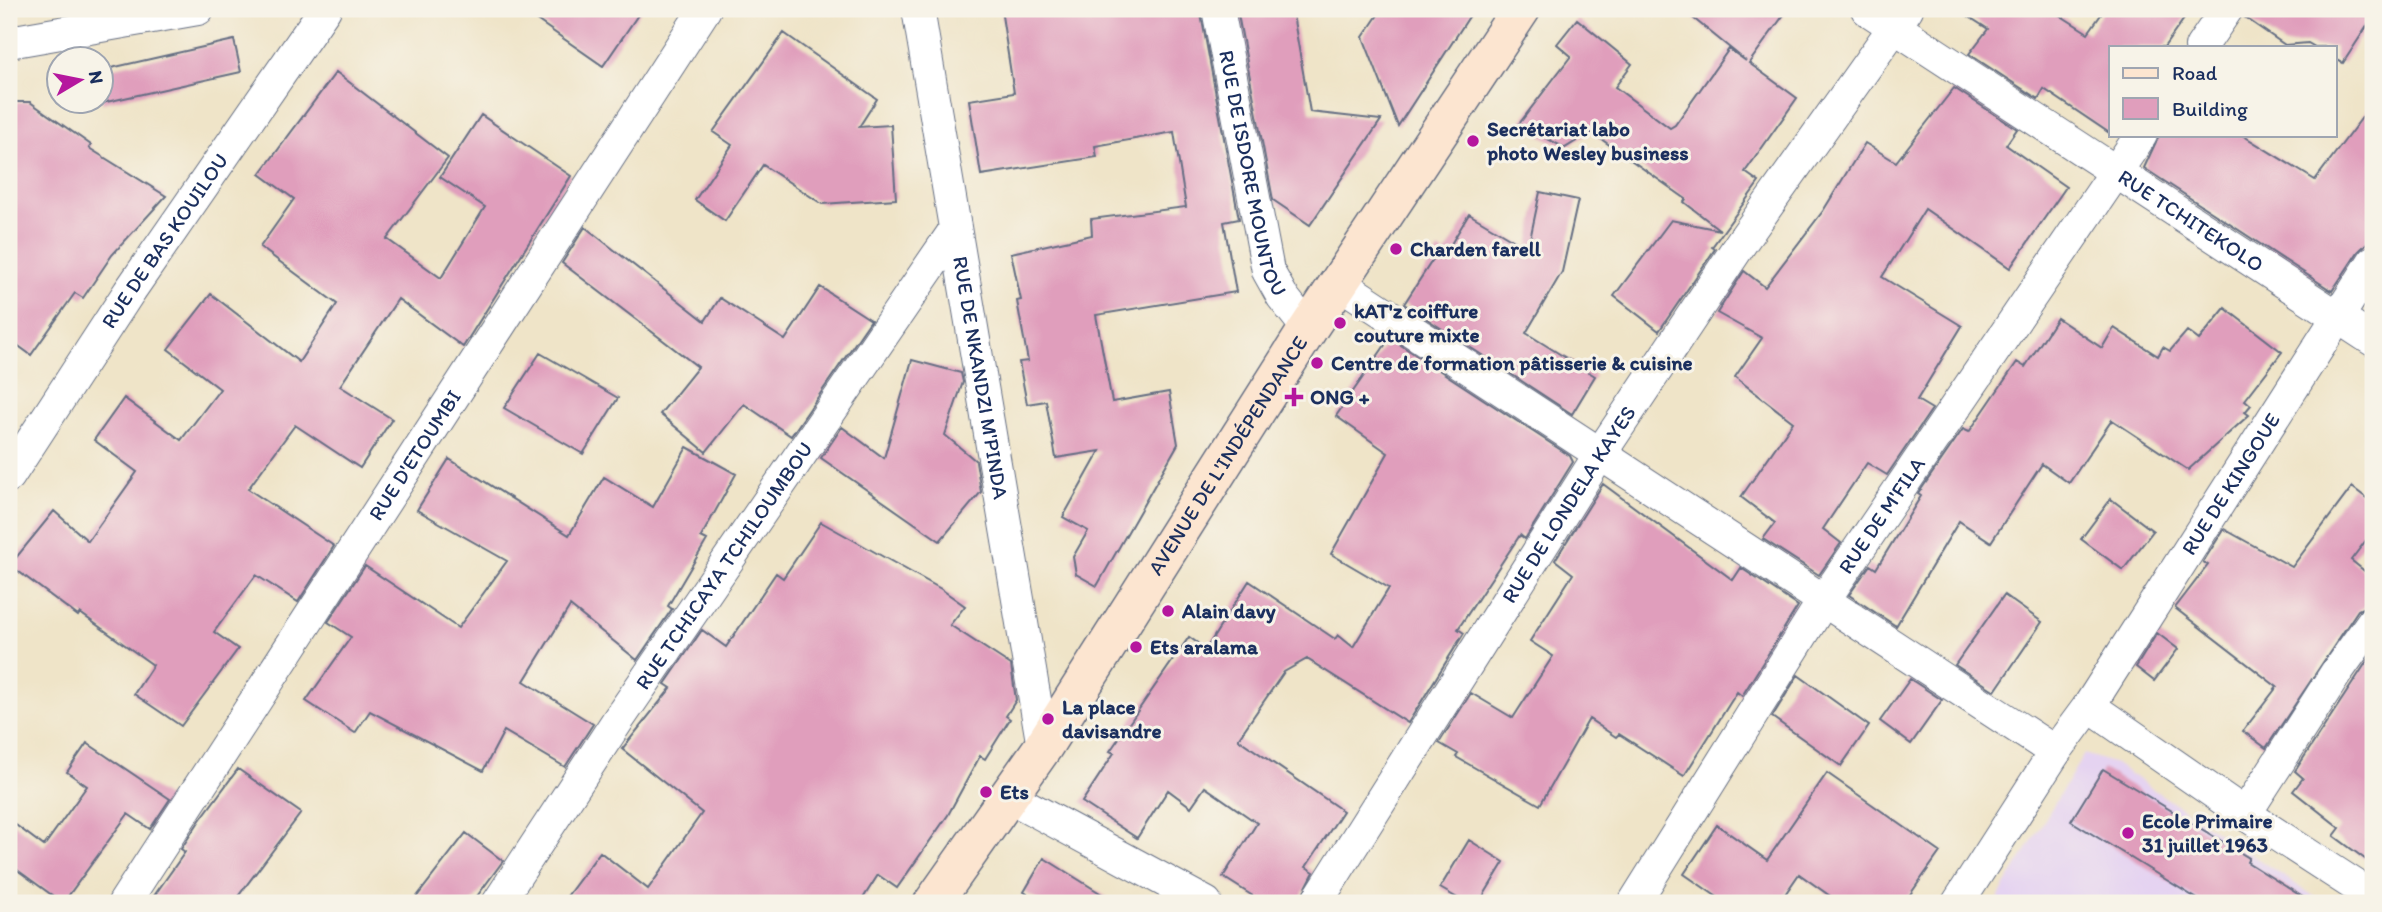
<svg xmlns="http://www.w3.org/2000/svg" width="2382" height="912" font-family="Itim,sans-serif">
	<rect width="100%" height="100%" fill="#f7f3e8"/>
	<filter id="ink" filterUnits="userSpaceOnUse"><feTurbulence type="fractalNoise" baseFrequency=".0143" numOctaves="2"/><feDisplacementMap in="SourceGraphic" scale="14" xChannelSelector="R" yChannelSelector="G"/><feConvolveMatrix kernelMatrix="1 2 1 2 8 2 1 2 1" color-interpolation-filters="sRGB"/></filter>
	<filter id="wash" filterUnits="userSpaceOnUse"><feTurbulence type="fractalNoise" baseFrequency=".00686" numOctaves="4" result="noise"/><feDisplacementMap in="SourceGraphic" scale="28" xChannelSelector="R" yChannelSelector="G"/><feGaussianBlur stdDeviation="1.57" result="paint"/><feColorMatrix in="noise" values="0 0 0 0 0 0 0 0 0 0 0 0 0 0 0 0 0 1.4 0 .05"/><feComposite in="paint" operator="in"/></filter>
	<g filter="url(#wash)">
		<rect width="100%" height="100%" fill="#efe4c8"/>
		<!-- built -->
		<path fill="#e5d3f1" d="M2084 754 2115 764 2324 903H1995Z"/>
		<g id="blocks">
			<!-- building -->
			<path fill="#e09ebc" d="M521 9H642L603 66Z
				M1001 9H1200L1239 219 1224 222 1236 292 1096 315 1112 402 1169 392 1178 444 1097 586 1076 574 1073 557 1088 531 1063 517 1100 451 1056 458 1046 401 1027 404 1019 362 1028 361 1017 301 1021 300 1011 253 1092 235 1091 219 1186 207 1174 132 1095 146 1097 157 981 175 969 100 1014 93Z
				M1237 9H1292L1310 112 1381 120 1310 225 1273 200Z
				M1382 9H1474L1398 126 1363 37Z
				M1682 9H1788L1749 63 1797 98 1745 172 1759 182 1712 247 1715 249 1659 331 1614 296 1671 220 1720 230 1684 202 1686 199 1591 132 1565 148 1519 124 1571 56 1557 44 1577 19 1632 64 1615 87 1670 128 1675 125 1729 49 1746 61Z
				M1957 9H2050L2088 33 2105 9H2191L2164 47H2111V134L2044 89 2038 99 1969 54 1988 29Z
				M2245 9H2373V17L2343 63 2335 59V47H2315L2308 43 2285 45 2243 16Z
				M784 33 877 99 859 127 891 125 896 199 822 204 763 165 725 221 695 200 732 145 713 132Z
				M234 40 241 72 102 103V70Z
				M336 72 448 158 387 239 441 278 485 207 440 177 481 115 571 176 463 347 398 299 340 386 392 419 360 468 295 425 248 489 334 546 298 602 256 575 214 632 238 649 181 726 134 694 153 665 80 613 78 616 10 565 54 511 88 541 137 472 94 440 124 398 181 440 220 389 168 349 211 294 299 362 337 304 260 247 294 199 260 174Z
				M1954 88 2017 129 2006 145 2066 187 2010 268 1925 209 1882 277 1962 326 1917 400 1932 409 1887 475 1867 463 1823 529 1841 543 1819 575 1763 539 1775 523 1741 497 1793 422 1735 377 1762 338 1717 313 1744 271 1765 287 1823 211 1865 143 1896 162Z
				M9 102H30L91 145 89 148 166 196 112 255 83 298 75 293 31 355 9 339Z
				M2373 103V237L2358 252 2332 291 2144 168 2159 135H2242L2315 180Z
				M1540 192 1578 200 1562 272 1526 333 1595 376 1572 414 1404 304 1439 250 1445 254 1469 214 1528 249Z
				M585 227 705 321 720 298 785 340 820 287 871 320 791 436 744 404 706 452 660 414 698 367 562 263Z
				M2225 308 2282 352 2245 400 2251 405 2245 412 2249 415 2188 470 2112 420 2069 483 2042 464 1991 542 1959 521 1896 626 1849 595 1870 565 1876 569 1921 496 1918 494 1963 429 1969 432 2017 362 2025 367 2057 318 2102 348 2114 328 2158 356 2163 347 2170 351 2187 331 2199 340Z
				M1390 338 1570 456 1573 462 1525 539 1520 535 1458 629 1464 633 1408 723 1307 659 1284 672 1238 739 1343 811 1306 867 1314 872 1298 903H1264L1223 877 1257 823 1205 787 1191 807 1168 790 1137 838 1082 802 1114 753 1110 751 1189 637 1206 649 1249 581 1335 639 1338 635 1353 647 1389 588 1331 554 1388 453 1336 416Z
				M540 353 618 398 583 454 504 408Z
				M912 360 961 373 963 382 945 435 976 461 981 492 940 541 821 458 842 427 884 458Z
				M687 447 736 474 701 537 707 540 668 606 672 609 637 660 570 606 524 681 593 724 565 767 504 731 483 771 370 711 355 733 306 701 351 637 328 622 365 566 458 628 507 561 417 510 449 459 569 535 604 477 653 507Z
				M1603 484 1733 580 1741 568 1798 606 1742 696 1737 692 1684 776 1619 734 1616 737 1589 719 1540 805 1456 757 1458 754 1439 743 1471 693 1513 718 1553 656 1530 641 1573 574 1555 560Z
				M2352 487 2373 503V531L2351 560 2373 578V603L2358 610 2266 748 2243 731 2277 687 2175 608 2208 565 2203 562 2224 529 2292 567Z
				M2111 499 2153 531 2123 570 2081 539Z
				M821 522 941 589 965 606 950 625 1011 665 1016 700 1006 716 1010 719 985 759 980 756 948 815 897 888 878 875 860 903H562L600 852 648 889 702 813 622 749 671 688 665 684 702 630 726 647 776 573 783 578Z
				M2004 595 2042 622 1995 691 1955 665Z
				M2157 633 2178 649 2154 681 2136 667Z
				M2373 652V865L2334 836 2340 828 2293 791 2303 778 2295 771Z
				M1798 675 1869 726 1841 766 1772 717Z
				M1910 679 1942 700 1911 744 1880 721Z
				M87 743 170 799 150 829 128 814 63 903 9 864V820L44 846 87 786 67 772Z
				M238 769 301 813 233 903H149L185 852 181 849 200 820Z
				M2103 769 2249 858 2247 862 2312 903H2204L2071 821Z
				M1827 773 1940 852 1904 903H1840L1799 874 1779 903H1726L1684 874 1717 825 1767 860Z
				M466 833 503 861 472 903H412Z
				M1469 840 1504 862 1479 903H1466L1440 888Z
				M1044 858 1116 903H1042L1024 892Z"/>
		</g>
	</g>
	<g filter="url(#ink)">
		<use href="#blocks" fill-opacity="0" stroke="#656e83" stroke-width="2"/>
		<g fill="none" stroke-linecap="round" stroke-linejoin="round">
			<defs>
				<g id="street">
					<path id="s1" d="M918 9 1043 747"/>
					<path id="s2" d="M1218 9 1268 271 1282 296 1308 329"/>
					<path id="s3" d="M1867 9 2373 340"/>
					<path d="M9 42 198 9"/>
					<path d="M2201 47 2227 9"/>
					<path d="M1339 283 2055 752"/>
					<path id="s4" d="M9 476 129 292 325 9"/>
					<path d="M2089 706 2245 814 2373 897"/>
					<path d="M1008 796 1206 903"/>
					<path d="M2245 814 2338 670 2373 621"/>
					<path id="s5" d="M124 903 705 9"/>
					<path id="s6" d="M498 903 618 720 955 230"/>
					<path id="s7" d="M1316 903 1600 454 1743 240 1907 9"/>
					<path id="s8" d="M1634 903 1822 603 2141 135"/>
					<path id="s9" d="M1958 903 2055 752 2089 706 2373 262"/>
				</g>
				<g id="secondary">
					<path id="s10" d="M933 903 1043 747 1308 329 1521 9"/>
				</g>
			</defs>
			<!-- street casing -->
			<use href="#street" stroke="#656e83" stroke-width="34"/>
			<!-- secondary casing -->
			<use href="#secondary" stroke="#656e83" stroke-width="41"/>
			<!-- street -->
			<use href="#street" stroke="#fff" stroke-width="32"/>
			<!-- secondary -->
			<use href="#secondary" stroke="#fce5d0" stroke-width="38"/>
		</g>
	</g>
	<!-- markers -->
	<g fill="#b5179e" stroke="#f7f3e8" stroke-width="2.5">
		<circle cx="1473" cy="141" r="7"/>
		<circle cx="1396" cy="249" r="7"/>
		<circle cx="1340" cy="323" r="7"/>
		<circle cx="1317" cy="363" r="7"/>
		<path d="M1290.5 386.5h7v7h7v7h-7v7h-7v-7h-7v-7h7z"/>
		<circle cx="1168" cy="611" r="7"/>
		<circle cx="1136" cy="647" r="7"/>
		<circle cx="1048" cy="719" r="7"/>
		<circle cx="986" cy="792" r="7"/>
		<circle cx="2128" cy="833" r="7"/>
	</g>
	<g text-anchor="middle" stroke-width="6" stroke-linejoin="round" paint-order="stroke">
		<!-- poi labels -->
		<g font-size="21" font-weight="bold" fill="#1b2f5e" stroke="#f7f3e8" text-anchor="start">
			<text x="1487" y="136">Secrétariat labo<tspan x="1487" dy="24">photo Wesley business</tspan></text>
			<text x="1410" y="256">Charden farell</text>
			<text x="1354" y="318">kAT'z coiffure<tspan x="1354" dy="24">couture mixte</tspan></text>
			<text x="1331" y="370">Centre de formation pâtisserie &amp; cuisine</text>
			<text x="1310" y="404">ONG +</text>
			<text x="1182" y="618">Alain davy</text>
			<text x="1150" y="654">Ets aralama</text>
			<text x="1062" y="714">La place<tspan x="1062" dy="24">davisandre</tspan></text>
			<text x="1000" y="799">Ets</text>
			<text x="2142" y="828">Ecole Primaire<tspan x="2142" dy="24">31 juillet 1963</tspan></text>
		</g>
		<!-- street labels -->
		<g font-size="21" fill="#1b2f5e" stroke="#f7f3e8">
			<text dy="7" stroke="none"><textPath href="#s2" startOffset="168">RUE DE ISDORE MOUNTOU</textPath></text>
			<text dy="7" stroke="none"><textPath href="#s3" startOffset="387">RUE TCHITEKOLO</textPath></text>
			<text dy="7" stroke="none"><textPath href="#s4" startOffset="282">RUE DE BAS KOUILOU</textPath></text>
			<text dy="7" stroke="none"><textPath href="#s1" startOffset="374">RUE DE NKANDZI M'PINDA</textPath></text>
			<text dy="7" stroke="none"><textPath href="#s5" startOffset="534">RUE D'ETOUMBI</textPath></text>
			<text dy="7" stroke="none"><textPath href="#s10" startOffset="536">AVENUE DE L'INDÉPENDANCE</textPath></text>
			<text dy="7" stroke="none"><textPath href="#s9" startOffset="500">RUE DE KINGOUE</textPath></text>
			<text dy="7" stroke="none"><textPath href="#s7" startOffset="472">RUE DE LONDELA KAYES</textPath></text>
			<text dy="7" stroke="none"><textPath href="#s8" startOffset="460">RUE DE M'FILA</textPath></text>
			<text dy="7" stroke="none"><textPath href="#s6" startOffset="406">RUE TCHICAYA TCHILOUMBOU</textPath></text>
		</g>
	</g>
	<!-- margin -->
	<rect width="2382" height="912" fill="none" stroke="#f7f3e8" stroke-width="35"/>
	<!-- legend -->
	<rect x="2109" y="46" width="228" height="91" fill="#f7f3e8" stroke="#9fa5b1" stroke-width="2"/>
	<rect x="2123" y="68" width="35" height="10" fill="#fce5d0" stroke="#9fa5b1" stroke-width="2"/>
	<text x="2172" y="80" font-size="21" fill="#1b2f5e">Road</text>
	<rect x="2123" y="98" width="35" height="21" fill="#e09ebc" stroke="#9fa5b1" stroke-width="2"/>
	<text x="2172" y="116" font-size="21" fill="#1b2f5e">Building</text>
	<!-- north arrow -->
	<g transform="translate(80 80) rotate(80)"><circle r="33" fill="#f7f3e8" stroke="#9fa5b1" stroke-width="2"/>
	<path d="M0-5L12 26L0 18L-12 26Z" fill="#b5179e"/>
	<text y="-10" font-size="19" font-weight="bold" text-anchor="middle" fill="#1b2f5e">N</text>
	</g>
</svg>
